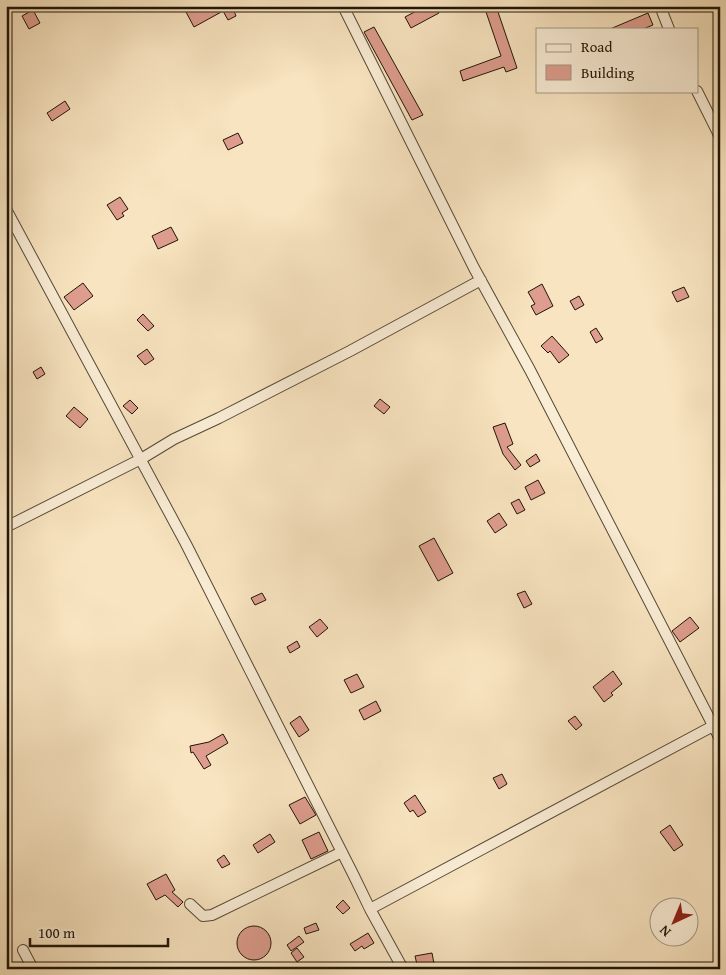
<svg xmlns="http://www.w3.org/2000/svg" width="726" height="975" font-family="'Gentium Book Plus',serif">
	<rect width="100%" height="100%" fill="#f8e4c0"/>
	<filter id="stains"><feTurbulence type="fractalNoise" baseFrequency=".004" numOctaves="4"/><feColorMatrix values="0 0 0 0 .2 0 0 0 0 .09 0 0 0 0 .02 0 0 0 .5 -.17"/></filter>
	<radialGradient id="worn" r=".72"><stop offset=".6" stop-color="#630" stop-opacity="0"/><stop offset="1" stop-color="#630" stop-opacity=".3"/></radialGradient>
	<!-- building -->
	<path fill="#de9d8e" stroke="#1f1506" d="M197 6H232L236 16 228 20 223 11 194 27 186 12Z
		M426 6H436L439 13 411 28 405 17Z
		M484 6H496L517 68 506 72 504 67 463 81 460 71 501 56Z
		M33 10 40 23 29 29 22 16Z
		M648 13 653 25 643 29H610Z
		M374 27 423 115 412 120 364 32Z
		M65 101 70 109 52 121 47 113Z
		M238 133 243 143 228 150 223 140Z
		M120 197 128 209 122 213 124 216 117 220 107 205Z
		M171 227 178 240 158 249 152 236Z
		M83 283 93 296 74 310 64 297Z
		M542 284 553 306 536 315 531 306 535 304 528 292Z
		M684 287 689 297 677 302 672 292Z
		M579 296 584 305 575 310 570 301Z
		M143 314 154 326 148 331 137 320Z
		M596 328 603 339 596 343 590 332Z
		M552 336 569 355 559 363 550 351 548 353 541 346Z
		M147 349 154 359 145 365 137 356Z
		M41 367 45 374 37 379 33 372Z
		M380 399 390 407 384 414 374 406Z
		M130 400 138 408 132 414 123 406Z
		M74 407 88 419 80 428 66 416Z
		M505 423 513 444 507 447 521 465 515 470 503 454 493 427Z
		M536 454 540 461 530 467 526 461Z
		M538 480 545 493 531 500 525 487Z
		M519 499 525 510 517 514 511 503Z
		M499 513 507 525 495 533 487 521Z
		M434 538 453 573 438 581 419 546Z
		M525 591 532 604 524 608 517 594Z
		M262 593 266 600 255 605 251 598Z
		M690 617 699 628 680 642 672 631Z
		M320 619 328 628 317 637 309 627Z
		M297 641 300 647 290 653 287 647Z
		M613 671 622 684 611 693 613 695 604 702 593 687Z
		M357 674 364 687 351 693 344 680Z
		M376 701 381 711 364 720 359 710Z
		M300 716 309 730 299 737 290 723Z
		M575 716 582 725 576 730 568 721Z
		M223 734 228 743 206 756 211 765 204 769 193 752 191 753 190 746 209 742Z
		M502 774 507 784 499 789 493 778Z
		M415 795 426 812 418 817 413 810 410 812 404 803Z
		M305 797 316 815 300 824 289 805Z
		M670 825 683 845 674 851 660 832Z
		M319 832 328 851 311 859 302 840Z
		M270 834 275 842 258 853 253 845Z
		M224 855 230 864 222 868 217 860Z
		M166 874 175 890 172 892 183 902 178 907 165 895 156 900 147 884Z
		M343 900 350 908 343 914 336 907Z
		M316 923 319 930 306 934 304 928Z
		M237 943a17 17 0 1 1 34 0a17 17 0 1 1-34 0Z
		M368 933 374 943 364 949 362 946 355 951 350 944Z
		M299 936 304 942 291 951 287 945Z
		M297 948 304 957 297 962 291 953Z
		M432 953 435 969H418L415 956Z"/>
	<g fill="none" stroke-linecap="round" stroke-linejoin="round">
		<defs>
			<path id="minor" d="M343 6 474 268 530 370 720 739
				M660 6 669 29
				M697 91 720 137
				M6 209 186 544 353 874 370 909 403 969
				M6 527 141 459 174 439 219 418 350 351 481 280
				M190 904 203 916 212 915 342 852
				M370 909 713 726
				M23 950 33 969"/>
		</defs>
		<!-- minor casing -->
		<use href="#minor" stroke="#554934" stroke-width="12"/>
		<!-- minor -->
		<use href="#minor" stroke="#faedd6" stroke-width="10"/>
	</g>
	<!-- margin -->
	<rect width="726" height="975" fill="none" stroke="#f8e4c0" stroke-width="25"/>
	<rect x="8" y="8" width="711" height="960" fill="none" stroke="#1f1506" stroke-width="2.5"/>
	<rect x="12" y="12" width="701" height="950" fill="none" stroke="#1f1506"/>
	<!-- legend -->
	<rect x="536" y="28" width="162" height="65" fill="#faedd6" stroke="#a29783"/>
	<rect x="546" y="44" width="25" height="8" fill="#faedd6" stroke="#a29783"/>
	<text x="581" y="52" font-size="15" fill="#1f1506">Road</text>
	<rect x="546" y="65" width="25" height="15" fill="#de9d8e" stroke="#a29783"/>
	<text x="581" y="78" font-size="15" fill="#1f1506">Building</text>
	<!-- north arrow -->
	<g transform="translate(674 922) rotate(224)"><circle r="24" fill="#faedd6" stroke="#a29783"/>
	<path d="M0-4L9 19L0 12L-9 19Z" fill="#8f2418"/>
	<text y="-8" font-size="14" font-weight="bold" text-anchor="middle" fill="#1f1506">N</text>
	</g>
	<!-- scale -->
	<path d="M30 938v8h138v-8" fill="none" stroke="#1f1506" stroke-width="2.5"/>
	<text x="38" y="938" font-size="15" fill="#1f1506" stroke="#faedd6" stroke-width="4" paint-order="stroke">100 m</text>
	<rect width="100%" height="100%" filter="url(#stains)"/>
	<rect width="100%" height="100%" fill="url(#worn)"/>
</svg>
